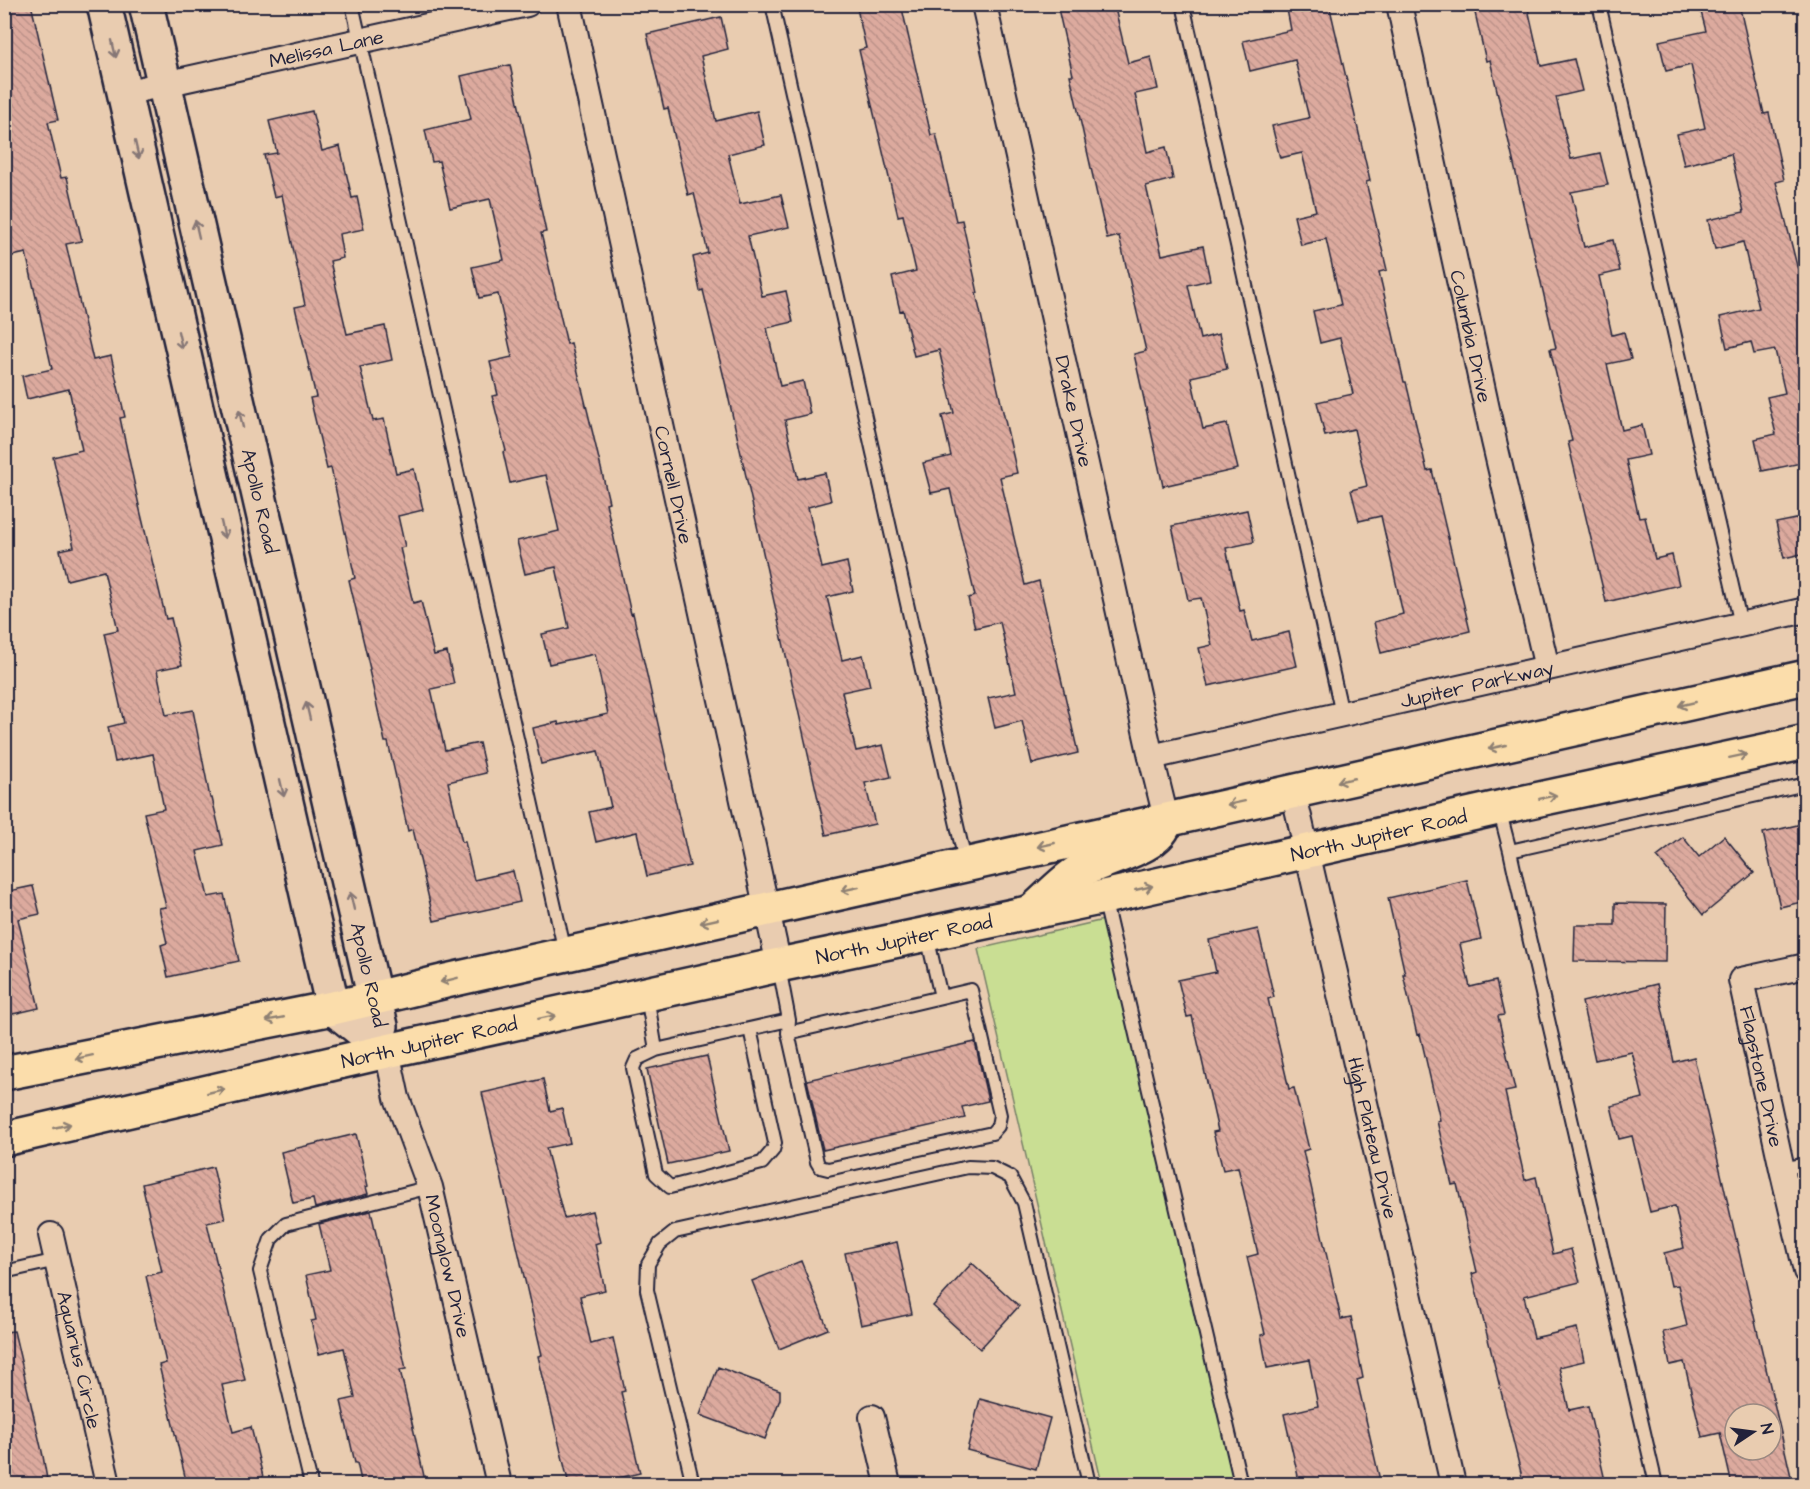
<svg xmlns="http://www.w3.org/2000/svg" width="1810" height="1489" font-family="'Architects Daughter',sans-serif">
	<defs>
		<pattern id="building-back-hatch" width="6" height="6" patternUnits="userSpaceOnUse" patternTransform="scale(1.5)"><rect width="6" height="6" fill="#dcaa9e"/><path d="M-1 5l2 2M0 0l6 6M5-1l2 2" fill="none" stroke="#bc9289"/></pattern>
	</defs>
	<rect width="100%" height="100%" fill="#e9ccb0"/>
	<filter id="ink" filterUnits="userSpaceOnUse"><feTurbulence type="fractalNoise" baseFrequency=".0167" numOctaves="2"/><feDisplacementMap in="SourceGraphic" scale="12" xChannelSelector="R" yChannelSelector="G"/><feConvolveMatrix kernelMatrix="1 2 1 2 8 2 1 2 1" color-interpolation-filters="sRGB"/></filter>
	<g filter="url(#ink)">
		<!-- green -->
		<path fill="#c9de93" stroke="#768067" stroke-width="1.5" d="M1108 919 1238 1484H1102L978 949Z"/>
		<!-- building -->
		<path fill="url(#building-back-hatch)" stroke="#22223b" stroke-width="1.5" fill-rule="evenodd" d="M4 4H31L58 120 48 122 61 178 67 177 82 241 66 244 93 360 111 356 125 417 120 418 140 510 166 619 171 618 182 665 157 670 166 715 193 710 210 798H212L223 845 197 851 208 897 224 894 239 961 168 977 161 945 167 943 159 908 166 907 144 813 164 809 153 754 115 762 108 727 124 723 104 633 118 630 104 571 67 580 60 550 74 547 53 457 82 450 69 389 27 399 22 376 52 369 26 253 4 258Z
			M856 4H901L931 135 936 134 956 221 962 220 978 293H976L1017 473 1000 477 1025 585 1039 581 1078 753 1032 764 1022 721 995 728 988 698 1016 692 1000 622 975 628 968 598 975 596 950 489 931 493 923 463 951 456 942 416 954 413 939 350 914 356 903 310 900 311 892 277 916 271 903 215 898 216 859 50 866 48Z
			M1057 4H1114L1128 63 1151 57 1158 89 1135 94 1147 152 1166 147 1173 179 1146 186 1162 255 1203 246 1210 280 1188 285 1200 339 1219 334 1227 369 1191 377 1203 429 1227 424 1238 469 1163 486 1134 354 1146 351 1119 236 1107 239 1070 75H1073Z
			M1286 4H1329L1370 181 1366 182 1387 270 1379 272 1404 382H1406L1427 471 1432 470 1470 631 1381 653 1374 622 1403 614 1381 516 1359 521 1351 490 1367 486 1354 429 1325 436 1317 402 1353 394 1340 338 1320 343 1313 311 1341 305 1326 239 1301 245 1294 216 1316 211 1302 153 1280 158 1272 126 1309 118 1295 60 1250 71 1243 41 1291 30Z
			M1473 4H1527L1541 66 1574 59 1582 91 1556 97 1571 159 1600 153 1608 185 1571 192 1584 247 1613 240 1620 271 1599 276 1612 335 1624 332 1631 359 1607 364 1622 430 1642 425 1649 455 1626 460 1639 518 1645 517 1655 559 1672 555 1679 585 1606 602 1568 442 1572 441 1550 349 1556 348 1490 60 1486 61Z
			M1699 4H1739L1764 114 1769 113 1784 180 1776 182 1806 302V462L1762 471 1755 439 1776 434 1767 397 1785 393 1775 350 1754 354 1751 342 1727 348 1720 317 1759 308 1743 242 1715 249 1708 220 1744 212 1731 154 1684 165 1677 134 1705 128 1691 65 1666 71 1659 41 1706 31Z
			M721 17 728 49 701 56 716 121 757 111 765 145 728 154 740 204 781 195 789 227 748 236 762 296 786 291 793 322 767 328 780 386 803 381 810 414 785 420 798 479 825 473 831 501 808 507 822 568 847 562 853 591 827 597 842 660 863 655 870 686 842 692 856 751 883 745 891 777 865 783 875 824 826 835 725 382 703 290 700 291 693 257 708 253 694 193 688 195 668 108 664 109 647 34Z
			M510 65 546 232 541 233 567 344 571 343 592 430 609 502 606 503 631 614 633 613 690 866 647 876 637 832 596 842 589 812 611 807 598 751 541 764 533 728 558 722 559 725 608 714 595 654 549 664 542 634 569 628 556 567 525 574 517 541 559 531 546 475 510 483 503 452 506 451 492 396 498 395 490 362 512 357 498 294 479 298 472 267 504 260 490 199 450 208 439 161 432 162 425 130 471 119 461 76Z
			M312 111 322 151 340 146 352 198 357 197 364 229 339 234 343 258 330 261 347 334 385 326 392 360 360 367 373 421 384 419 396 473 414 469 423 510 398 516 405 547 400 548 413 603 421 601 434 655 447 652 454 684 431 689 445 750 479 743 486 773 448 782 462 842H465L474 880 513 871 520 902 434 921 413 829 408 831 388 742H385L369 670 370 669 349 580 355 578 331 468 327 469 310 398 316 397 295 307 305 305 282 195 274 197 264 155 277 153 269 121Z
			M1247 510 1254 542 1226 548 1240 611 1244 610 1252 641 1289 632 1297 666 1208 686 1199 648 1212 645 1201 598 1188 600 1172 526Z
			M1806 517V553L1784 558 1776 523Z
			M1806 823V901L1780 907 1763 833Z
			M1724 836 1754 873 1703 915 1657 857 1683 837 1699 857Z
			M1467 880 1481 939 1460 944 1470 987 1496 981 1504 1015 1498 1016 1515 1090 1505 1092 1525 1180 1536 1177 1553 1254 1571 1249 1580 1282 1524 1296 1534 1338 1577 1328 1584 1361 1559 1367 1569 1410 1588 1406 1606 1485H1524L1472 1274 1477 1272 1457 1184 1452 1185 1437 1121 1440 1120 1420 1034 1417 1035 1403 974H1405L1388 898Z
			M33 886 40 914 18 919 39 1008 4 1016V892Z
			M1615 903 1666 904 1665 962 1574 961 1575 925H1615Z
			M1258 929 1274 997 1268 999 1289 1089 1294 1088 1309 1149 1303 1151 1341 1319 1351 1317 1363 1378 1357 1380 1381 1485H1300L1284 1414 1318 1406 1309 1360 1267 1368 1261 1335 1265 1334 1247 1257 1258 1254 1238 1167 1223 1170 1213 1132 1218 1131 1192 1016 1187 1017 1178 980 1216 972 1209 940Z
			M1657 984 1674 1062 1694 1057 1793 1485H1732L1720 1433 1702 1437 1684 1362 1670 1365 1663 1332 1687 1326 1678 1285 1671 1286 1664 1253 1684 1248 1675 1206 1650 1212 1632 1136 1619 1139 1611 1106 1643 1098 1632 1052 1595 1060 1582 1002ZM1735 1414H1771V1450H1735Z
			M975 1042 988 1101 962 1107 965 1118 823 1150 807 1080Z
			M707 1056 729 1151 668 1164 647 1069Z
			M543 1079 550 1111 562 1108 570 1143 546 1148 564 1218 592 1211 600 1242 595 1244 605 1290 580 1296 591 1344 613 1338 625 1391 621 1392 640 1473 589 1485H569L538 1356 542 1355 482 1093Z
			M356 1134 368 1186 366 1187 368 1194 315 1208 313 1199 293 1203 281 1152Z
			M213 1167 225 1219 207 1223 245 1380 222 1385 233 1432 251 1427 265 1485H187L159 1365 166 1363 146 1276 162 1272 142 1184Z
			M371 1211 406 1369 400 1370 426 1485H362L357 1463H355L341 1401 355 1398 344 1348 319 1354 311 1321 316 1320 306 1275 330 1270 319 1224Z
			M897 1242 912 1314 861 1325 845 1253Z
			M801 1261 828 1329 779 1349 752 1281Z
			M972 1263 1019 1306 980 1349 933 1306Z
			M14 1331 43 1456 48 1485H4V1332Z
			M718 1367 780 1390V1399L765 1439 700 1415Z
			M980 1399 1050 1418 1036 1469 967 1450Z"/>
		<g fill="none" stroke-linecap="round" stroke-linejoin="round">
			<defs>
				<path id="lane" d="M352 4 565 952
					M772 4 965 861
					M1183 4 1342 714
					M1599 4 1741 625
					M1499 809 1510 851
					M1104 898 1241 1484
					M927 936 941 997
					M779 967 789 1020 788 1033 817 1162 820 1167 828 1169 992 1133 998 1126 1000 1115 971 990 788 1033
					M647 996 656 1050 789 1020
					M656 1050 637 1059 633 1068 656 1174 670 1187 762 1163 773 1150 775 1143 750 1029
					M1782 1169 1806 1164
					M4 1272 57 1260
					M311 1484 260 1271 271 1239 286 1224 430 1187
					M693 1484 647 1290 648 1264 660 1244 675 1232 968 1167 992 1168 1010 1177 1024 1203 1089 1484
					M1656 1484 1527 929 1510 851 1806 784"/>
				<g id="street">
					<path id="s1" d="M569 4 779 965"/>
					<path id="s2" d="M984 4 1151 757 1166 818"/>
					<path id="s3" d="M1399 4 1494 441 1547 668"/>
					<path id="s4" d="M124 93 527 4"/>
					<path id="s5" d="M1151 757 1806 610"/>
					<path id="s6" d="M1293 791 1453 1484"/>
					<path id="s7" d="M1806 966 1741 980 1782 1169 1806 1271"/>
					<path id="s8" d="M387 1051 397 1098 430 1187 499 1484"/>
					<path id="s9" d="M51 1235 108 1484"/>
					<path d="M872 1417 888 1484"/>
				</g>
				<g id="secondary">
					<path d="M104 4 333 1008 387 1051"/>
					<path id="s10" d="M146 4 381 1026"/>
				</g>
				<g id="primary">
					<path d="M1035 909C1048 898 1063 881 1078 872 1100 859 1160 849 1165 822"/>
					<path d="M4 1073 333 1008 446 981C898 876 1352 779 1806 677"/>
					<path id="s11" d="M4 1139 387 1051 779 965 1104 897 1507 806 1806 742"/>
				</g>
			</defs>
			<!-- lane casing -->
			<use href="#lane" stroke="#22223b" stroke-width="16"/>
			<!-- street casing -->
			<use href="#street" stroke="#22223b" stroke-width="28"/>
			<!-- secondary casing -->
			<use href="#secondary" stroke="#22223b" stroke-width="38"/>
			<!-- primary casing -->
			<use href="#primary" stroke="#22223b" stroke-width="38"/>
			<!-- lane -->
			<use href="#lane" stroke="#e9ccb0" stroke-width="12"/>
			<!-- street -->
			<use href="#street" stroke="#e9ccb0" stroke-width="24"/>
			<!-- secondary -->
			<use href="#secondary" stroke="#e9ccb0" stroke-width="33"/>
			<!-- primary -->
			<use href="#primary" stroke="#fbddab" stroke-width="33"/>
		</g>
		<!-- one-way arrows -->
		<defs><path id="oneway-shaft" d="M-6 0H5M1.5-3L5.5 0L1.5 3" fill="none" stroke-width="1.6" stroke-linecap="round" stroke-linejoin="round" transform="scale(1.5)"/></defs>
		<g stroke="#867776">
			<use href="#oneway-shaft" transform="translate(114 49) rotate(77)"/>
			<use href="#oneway-shaft" transform="translate(137 150) rotate(77)"/>
			<use href="#oneway-shaft" transform="translate(197 229) rotate(-103)"/>
			<use href="#oneway-shaft" transform="translate(180 340) rotate(77)"/>
			<use href="#oneway-shaft" transform="translate(241 419) rotate(-103)"/>
			<use href="#oneway-shaft" transform="translate(223 530) rotate(77)"/>
			<use href="#oneway-shaft" transform="translate(308 711) rotate(-103)"/>
			<use href="#oneway-shaft" transform="translate(282 788) rotate(77)"/>
			<use href="#oneway-shaft" transform="translate(352 901) rotate(-103)"/>
		</g>
		<g stroke="#8e8073">
			<use href="#oneway-shaft" transform="translate(1687 704) rotate(167)"/>
			<use href="#oneway-shaft" transform="translate(1497 747) rotate(167)"/>
			<use href="#oneway-shaft" transform="translate(1738 756) rotate(-12)"/>
			<use href="#oneway-shaft" transform="translate(1346 780) rotate(168)"/>
			<use href="#oneway-shaft" transform="translate(1548 797) rotate(-12)"/>
			<use href="#oneway-shaft" transform="translate(1236 803) rotate(168)"/>
			<use href="#oneway-shaft" transform="translate(1046 845) rotate(167)"/>
			<use href="#oneway-shaft" transform="translate(1144 888) rotate(-13)"/>
			<use href="#oneway-shaft" transform="translate(850 889) rotate(167)"/>
			<use href="#oneway-shaft" transform="translate(709 921) rotate(167)"/>
			<use href="#oneway-shaft" transform="translate(449 980) rotate(166)"/>
			<use href="#oneway-shaft" transform="translate(547 1017) rotate(-12)"/>
			<use href="#oneway-shaft" transform="translate(275 1019) rotate(169)"/>
			<use href="#oneway-shaft" transform="translate(84 1057) rotate(168)"/>
			<use href="#oneway-shaft" transform="translate(216 1091) rotate(-13)"/>
			<use href="#oneway-shaft" transform="translate(62 1126) rotate(-13)"/>
		</g>
	</g>
	<g text-anchor="middle" stroke-width="4.5" stroke-linejoin="round" paint-order="stroke">
		<!-- street labels -->
		<g font-size="20" fill="#22223b" stroke="#e9ccb0">
			<text dy="7" stroke="none"><textPath href="#s4" startOffset="207">Melissa Lane</textPath></text>
			<text dy="7" stroke="none"><textPath href="#s3" startOffset="340">Columbia Drive</textPath></text>
			<text dy="7" stroke="none"><textPath href="#s2" startOffset="417">Drake Drive</textPath></text>
			<text dy="7" stroke="none"><textPath href="#s1" startOffset="492">Cornell Drive</textPath></text>
			<text dy="7" stroke="none"><textPath href="#s10" startOffset="510">Apollo Road</textPath></text>
			<text dy="7" stroke="none"><textPath href="#s5" startOffset="334">Jupiter Parkway</textPath></text>
			<text dy="7" stroke="none"><textPath href="#s11" startOffset="1408">North Jupiter Road</textPath></text>
			<text dy="7" stroke="none"><textPath href="#s11" startOffset="922">North Jupiter Road</textPath></text>
			<text dy="7" stroke="none"><textPath href="#s10" startOffset="996">Apollo Road</textPath></text>
			<text dy="7" stroke="none"><textPath href="#s11" startOffset="436">North Jupiter Road</textPath></text>
			<text dy="7" stroke="none"><textPath href="#s7" startOffset="165">Flagstone Drive</textPath></text>
			<text dy="7" stroke="none"><textPath href="#s6" startOffset="356">High Plateau Drive</textPath></text>
			<text dy="7" stroke="none"><textPath href="#s8" startOffset="224">Moonglow Drive</textPath></text>
			<text dy="7" stroke="none"><textPath href="#s9" startOffset="128">Aquarius Circle</textPath></text>
		</g>
	</g>
	<!-- margin -->
	<rect width="1810" height="1489" fill="none" stroke="#e9ccb0" stroke-width="24"/>
	<rect x="12" y="12" width="1786" height="1465" fill="none" stroke="#22223b" stroke-width="2" filter="url(#ink)"/>
	<!-- north arrow -->
	<g transform="translate(1753 1432) rotate(77)"><circle r="28" fill="#e9ccb0" stroke="#998881" stroke-width="1.5"/>
	<path d="M0-4.5L10 22L0 15L-10 22Z" fill="#22223b"/>
	<text y="-9" font-size="16" font-weight="bold" text-anchor="middle" fill="#22223b">N</text>
	</g>
</svg>
